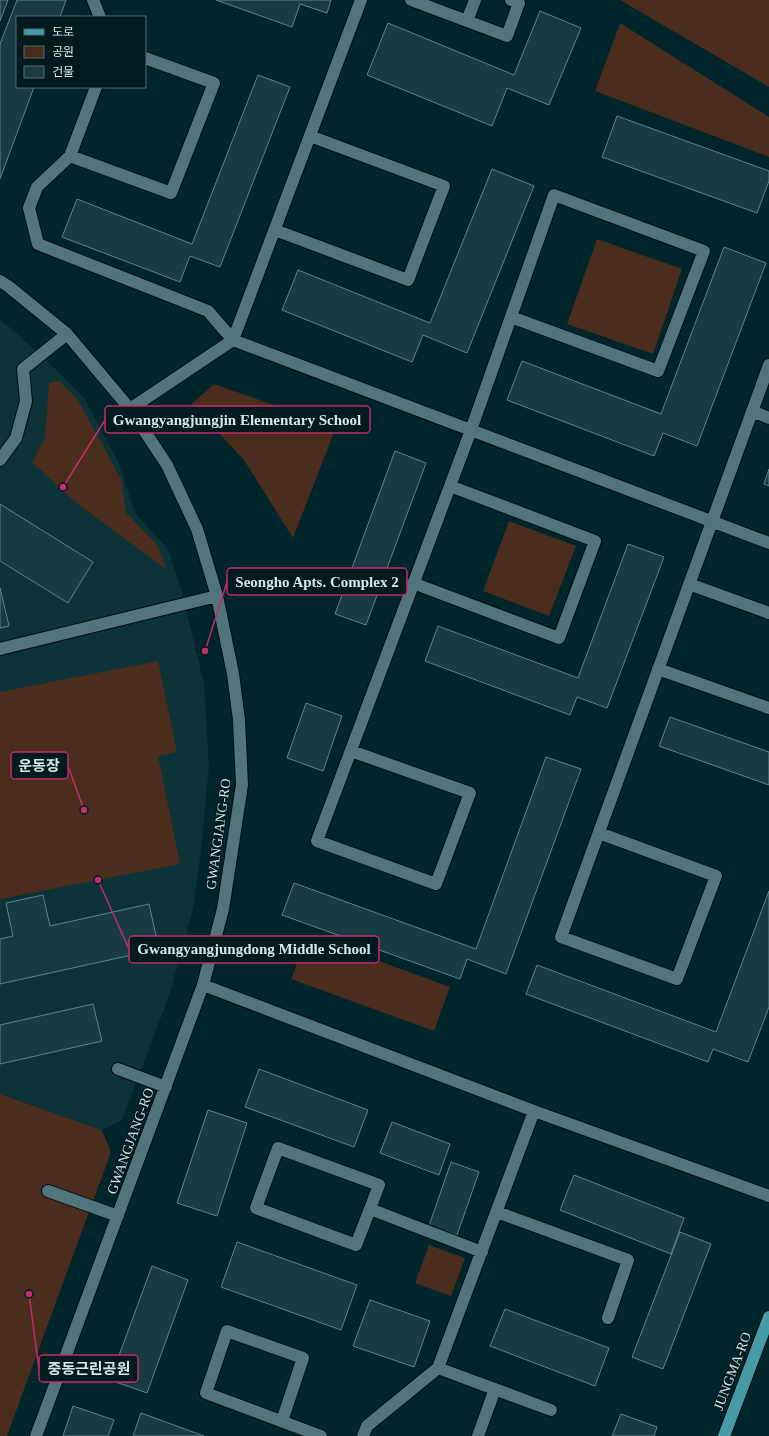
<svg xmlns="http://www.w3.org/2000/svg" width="769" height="1436" font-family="'Times New Roman','Noto Sans KR',serif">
	<rect width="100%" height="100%" fill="#00252a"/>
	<!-- built -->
	<path fill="#0d3237" d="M0 320 12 329 54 368 84 398 118 461 135 513 168 549 182 592 204 684 209 766 201 851 193 909 169 996 122 1120 102 1130 0 1094Z"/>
	<!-- green -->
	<path fill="#4a2d1c" d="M620 0H769V87Z
		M620 23 769 117V157L595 91Z
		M597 239 682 269 653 354 567 324Z
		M59 381 78 400 122 481 126 513 156 543 167 570 75 502 32 462 45 438 49 383Z
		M214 384 336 427 293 538 244 460 191 404Z
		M509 521 576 546 549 616 483 591Z
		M158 661 177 752 158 756 180 864 0 899V692Z
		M308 935 450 987 434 1031 291 979Z
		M0 1094 102 1130 111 1152 7 1436H0Z
		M429 1245 465 1258 451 1296 415 1283Z"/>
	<!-- building -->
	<path fill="#193c42" stroke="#5e8388" d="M0 0H8L0 21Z
		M17 0H66L60 17H17V87H34L0 179V44Z
		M216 0H331L327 13 300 4 292 27Z
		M540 11 581 28 549 105 507 88 492 126 367 75 388 23 514 75Z
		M258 75 290 87 220 267 190 256 180 282 62 237 77 199 192 244Z
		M617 116 769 171V181L757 213 602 157Z
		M492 169 534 186 467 353 423 335 412 362 282 310 298 270 430 323Z
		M724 247 766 263 697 446 663 433 654 456 507 400 522 361 661 414Z
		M395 451 426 463 366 625 335 614Z
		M769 469V486L764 484Z
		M0 504 93 562 68 603 0 561Z
		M628 544 664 557 607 708 577 697 570 715 425 661 438 626 578 678Z
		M0 588 9 626 0 628Z
		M306 703 342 716 323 771 287 758Z
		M670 717 769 752V785L659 746Z
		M546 757 581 769 506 974 467 959 460 979 282 915 294 883 476 949Z
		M769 891V1007L748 1062 713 1049 708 1062 526 994 537 965 716 1032Z
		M43 895 50 926 149 904 159 949 0 984V939L13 936 6 903Z
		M93 1004 102 1041 0 1064V1025Z
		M259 1069 368 1110 354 1147 245 1107Z
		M208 1110 247 1123 217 1216 177 1203Z
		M392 1122 450 1144 439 1175 380 1153Z
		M451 1162 479 1172 457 1235 429 1226Z
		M574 1175 684 1218 671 1254 560 1210Z
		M680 1232 711 1244 663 1369 632 1357Z
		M237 1242 357 1285 341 1330 221 1287Z
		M152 1266 188 1280 147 1393 110 1380Z
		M370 1300 430 1321 414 1367 353 1346Z
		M505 1309 609 1348 595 1386 490 1346Z
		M73 1406 114 1420 108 1436H63Z
		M141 1413 204 1436H133Z
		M621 1414 657 1427 654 1436H612Z"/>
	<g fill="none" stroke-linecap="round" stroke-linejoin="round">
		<defs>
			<path id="minor" d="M93 0 100 17
				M411 0 507 36 519 3 511 0
				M467 21 475 0
				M96 87 70 156 37 187 29 208 38 244 208 311 233 340 769 543
				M70 156 171 193 214 83 145 58
				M275 230 408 280 444 186 310 136
				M0 281 8 286 67 334 130 409 167 465 197 529 217 596 233 674 239 720 242 785 223 909 203 985 36 1436
				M130 409 233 340 361 0
				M752 411 769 418
				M0 460 16 438 26 401 23 369 67 334
				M413 583 559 638 595 541 450 486
				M689 584 769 613
				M0 649 217 596
				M658 669 769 708
				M351 751 470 793 436 884 317 841 471 430 554 195 704 251 658 371 511 317
				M599 833 716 876 677 979 561 937C630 746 700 555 769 365
				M203 985 534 1111 769 1196
				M118 1069 166 1087
				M48 1191 118 1216
				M370 1209 356 1245 256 1208 278 1148 379 1185 370 1209 482 1252
				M497 1212 628 1260 608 1318
				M438 1368 551 1410
				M282 1421 303 1358 227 1331 206 1393 321 1436
				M363 1436 367 1426 438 1368 534 1111
				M478 1436 495 1389"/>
			<path id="major" d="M724 1436 769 1317"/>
		</defs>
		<!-- minor casing -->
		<use href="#minor" stroke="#000d11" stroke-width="14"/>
		<!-- major casing -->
		<use href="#major" stroke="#000d11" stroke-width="14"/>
		<!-- minor -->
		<use href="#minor" stroke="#51757b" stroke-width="12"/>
		<!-- major -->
		<use href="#major" stroke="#469ba7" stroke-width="12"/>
	</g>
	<g text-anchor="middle" stroke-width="3" stroke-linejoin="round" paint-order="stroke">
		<!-- street labels -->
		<g font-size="14" fill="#d4e7ea" stroke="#011b1e">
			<text transform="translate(218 834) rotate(-82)" y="5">GWANGJANG-RO</text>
			<text transform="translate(130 1141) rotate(-70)" y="5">GWANGJANG-RO</text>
			<text transform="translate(732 1371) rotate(-69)" y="5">JUNGMA-RO</text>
		</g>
	</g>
	<!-- callouts -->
	<path fill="none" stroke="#c42d69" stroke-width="1.5" d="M63 487L105 420M205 651L227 582M84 810L68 766M98 880L129 949M29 1294L39 1369"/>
	<g fill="#c42d69" stroke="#011b1e" stroke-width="1.5">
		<circle cx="63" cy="487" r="4"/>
		<circle cx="205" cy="651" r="4"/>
		<circle cx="84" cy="810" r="4"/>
		<circle cx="98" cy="880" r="4"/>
		<circle cx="29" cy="1294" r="4"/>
	</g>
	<g fill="#011b1e" stroke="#c42d69" stroke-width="1.5">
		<rect x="105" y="406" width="265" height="27" rx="4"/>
		<rect x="227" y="568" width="180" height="27" rx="4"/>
		<rect x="11" y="752" width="57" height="27" rx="4"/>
		<rect x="129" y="936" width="250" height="27" rx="4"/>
		<rect x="39" y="1355" width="99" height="27" rx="4"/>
	</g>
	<g font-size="15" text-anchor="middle" font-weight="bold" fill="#d4e7ea">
		<text x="237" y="425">Gwangyangjungjin Elementary School</text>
		<text x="317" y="587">Seongho Apts. Complex 2</text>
		<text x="39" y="771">운동장</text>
		<text x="254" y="954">Gwangyangjungdong Middle School</text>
		<text x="89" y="1374">중동근린공원</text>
	</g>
	<!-- legend -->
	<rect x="16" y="16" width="130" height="72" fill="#011b1e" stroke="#556d70"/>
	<rect x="24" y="29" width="20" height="6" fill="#469ba7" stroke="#556d70"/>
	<text x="52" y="36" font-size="12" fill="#d4e7ea">도로</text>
	<rect x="24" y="46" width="20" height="12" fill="#4a2d1c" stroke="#556d70"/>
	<text x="52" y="56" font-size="12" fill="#d4e7ea">공원</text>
	<rect x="24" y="66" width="20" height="12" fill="#193c42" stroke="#556d70"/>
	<text x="52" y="76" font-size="12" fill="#d4e7ea">건물</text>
</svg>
